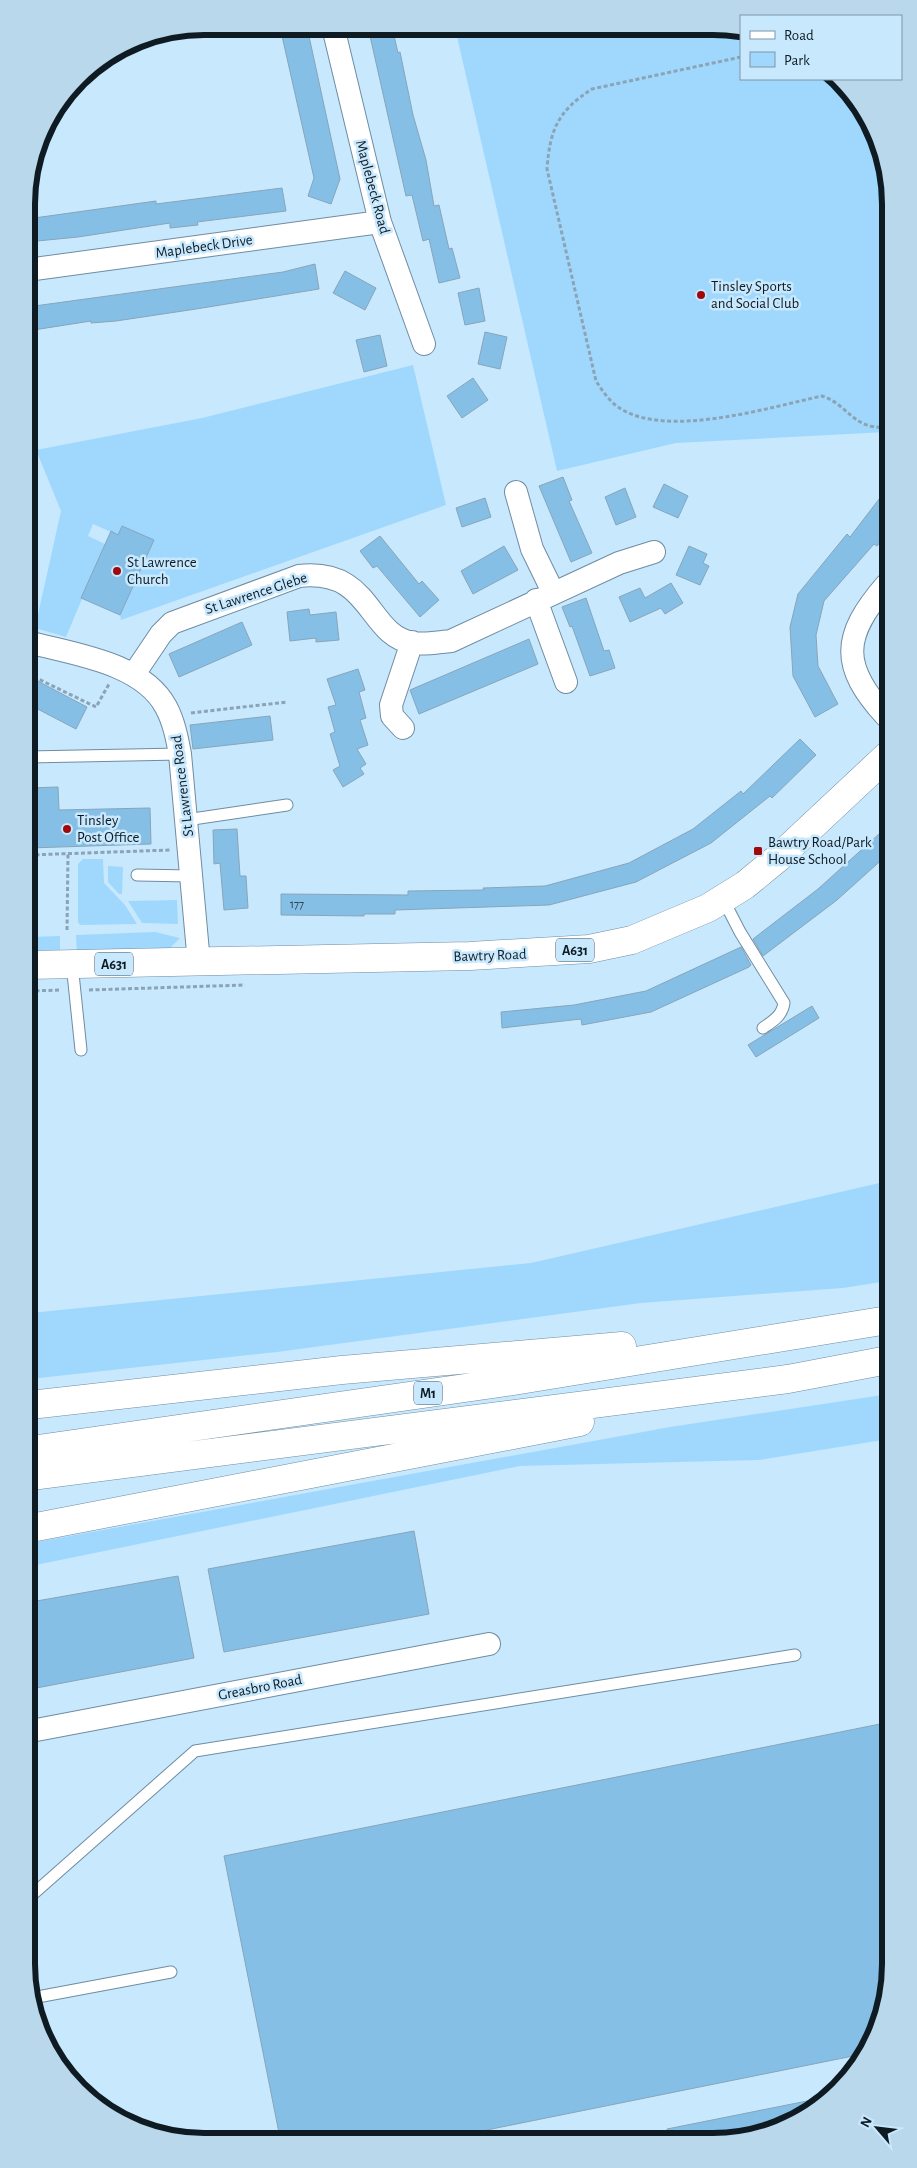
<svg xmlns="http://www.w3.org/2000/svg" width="917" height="2168" font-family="'Alegreya Sans',sans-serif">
	<rect width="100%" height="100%" fill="#c8e8fe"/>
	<!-- green -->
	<path fill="#a0d8fd" d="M455 28 741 30V79H839L885 159 886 432 676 443 557 471Z
		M413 365 446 505 121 620 120 615 154 540 118 535 93 524 88 536 105 544 66 637 35 628 61 511 36 450 202 418Z
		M83 859H103L104 883 125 905 137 924 80 925 78 922V864Z
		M108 866 123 867 122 894H119L108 882Z
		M177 900 178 924 142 923 128 901Z
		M155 932 180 938 169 949 77 955 76 935Z
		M60 936V955L29 956V937Z
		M888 1181V1281L843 1288 641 1303 277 1352 30 1379V1313L531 1263Z
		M889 1394V1439L759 1460 520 1466 31 1566V1543L670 1427Z"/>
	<!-- building -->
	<path fill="#86bfe5" stroke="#87a5ba" d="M280 27H307L340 179 331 204 308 196 314 178Z
		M368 27H392L398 53 400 52 413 115 426 160 434 206 439 205 449 249 452 248 460 278 439 283 429 239 423 241 412 195 406 196Z
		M282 188 286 211 197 222 198 225 170 228V223L78 237 27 242V219L156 201V204Z
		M315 264 319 289 196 309 116 321 91 323V321L27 331V307L283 272Z
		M345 271 376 288 365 310 333 293Z
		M479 288 485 321 465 325 458 293Z
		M485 332 507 337 500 369 478 364Z
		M380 335 387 366 364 372 356 340Z
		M473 378 488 400 462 418 447 396Z
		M563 477 572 500 569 501 592 553 571 562 539 486Z
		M664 484 688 496 678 518 653 507Z
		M625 488 636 517 616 525 605 497Z
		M886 490V535L877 546 874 544 824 601 816 635 818 666 838 704 815 717 793 676 790 627 798 594 847 534 850 537Z
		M485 498 491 517 462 527 456 508Z
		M122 526 154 540 120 615 81 598 111 531 118 535Z
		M380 536 419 584 422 581 439 600 420 617 377 566 373 568 360 551Z
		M504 546 518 570 473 594 461 571Z
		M689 546 707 554 703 563 709 566 700 585 676 575Z
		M671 583 683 603 665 614 661 608 630 622 619 597 640 588 645 598Z
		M586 598 604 651 609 650 615 668 590 676 572 626 570 627 562 607Z
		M309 609 310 615 336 612 339 640 316 642V638L290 641 287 612Z
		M242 622 252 645 179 677 169 654Z
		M529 639 538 664 419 714 410 690Z
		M358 669 365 690 359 692 366 718 360 720 368 745 357 749 366 764 360 768 364 774 343 787 333 770 340 766 330 734 335 732 328 707 336 705 327 679Z
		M28 676 87 707 76 729 28 704Z
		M270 716 273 740 193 749 190 725Z
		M800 739 816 755 772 798 770 796 711 843 636 882 549 905 395 910V914H364V916L281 915V894L408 895V891L484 890 483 888 545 886 629 863 693 829 741 791 743 794Z
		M58 787 59 810 150 808 151 844 29 848V788Z
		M237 829 240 876H246L248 908 224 910 220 863 214 864 213 830Z
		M879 834 887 843V855L837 900 763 956 753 939 818 889Z
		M741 947 751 965 749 967 651 1012 582 1025 581 1019 502 1028 501 1012 574 1005 646 991Z
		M812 1006 819 1018 756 1057 748 1045Z
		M414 1531 429 1614 224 1652 208 1569Z
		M178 1576 194 1658 31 1689V1602Z
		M890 1722V1975L881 2021 863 2054 452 2137 280 2138 224 1856Z
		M827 2097 811 2112 758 2136H668L667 2129Z"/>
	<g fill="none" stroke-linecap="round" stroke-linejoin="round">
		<defs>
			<path id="service" d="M28 757 180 754
				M186 820 287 805
				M137 875 191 876
				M723 899 740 932 784 1003C782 1016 773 1021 763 1028
				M72 964 81 1050
				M889 1566V1567
				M32 1895 195 1751 795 1655
				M32 1998 171 1972"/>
			<path id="minor" d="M333 27 380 222 424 344
				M27 270 380 222
				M516 492 532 549 553 592
				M886 585C842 636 840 666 886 716
				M536 600 566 682
				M28 642C72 654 142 662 166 707 174 722 177 738 180 754L199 963
				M134 674 161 634 172 623 299 576C373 568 366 635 413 643 425 645 439 642 451 641L619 563 654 552
				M403 728 392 716 391 705 412 642
				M31 1731 489 1644"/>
			<path id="primary" d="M29 965 470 956 589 949 632 940 708 908 745 885 778 858 887 756"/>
			<path id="motorway" d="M30 1405 342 1370 622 1346
				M31 1450 500 1383 888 1320
				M31 1476 788 1379 888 1360
				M31 1528 580 1422"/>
		</defs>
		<!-- service casing -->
		<use href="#service" stroke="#6f8ca1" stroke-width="13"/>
		<!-- minor casing -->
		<use href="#minor" stroke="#6f8ca1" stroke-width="24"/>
		<!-- primary casing -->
		<use href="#primary" stroke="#6f8ca1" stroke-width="29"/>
		<!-- motorway casing -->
		<use href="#motorway" stroke="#6f8ca1" stroke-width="29"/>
		<!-- path -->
		<path stroke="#8aa3b5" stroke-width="3" stroke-dasharray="4 2.5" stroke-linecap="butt" d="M741 57 592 89C558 111 550 129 547 169L596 381C602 390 609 401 618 407 665 440 770 407 822 396 849 405 853 430 886 427
			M28 674 96 707 109 684
			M191 713 287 702
			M29 855 170 850
			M67 930 68 854
			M89 990 245 985
			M29 991 61 990"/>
		<!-- service -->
		<use href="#service" stroke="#fff" stroke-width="11"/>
		<!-- minor -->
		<use href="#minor" stroke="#fff" stroke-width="22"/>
		<!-- primary -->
		<use href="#primary" stroke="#fff" stroke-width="28"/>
		<!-- motorway -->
		<use href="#motorway" stroke="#fff" stroke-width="28"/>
	</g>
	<!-- markers -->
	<g fill="#a2080b" stroke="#c8e8fe" stroke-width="2">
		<circle cx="701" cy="295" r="5"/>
		<circle cx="117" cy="571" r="5"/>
		<circle cx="67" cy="829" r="5"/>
		<rect x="753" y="846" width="10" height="10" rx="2.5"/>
	</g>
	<g text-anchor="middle" stroke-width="5" stroke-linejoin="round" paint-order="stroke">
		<!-- number labels -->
		<g font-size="12" fill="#2d4454">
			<text x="297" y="908">177</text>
		</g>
		<!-- shield labels -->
		<g fill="#c8e8fe" stroke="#465865" stroke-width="1">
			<rect x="556" y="938.5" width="38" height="23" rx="4"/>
			<rect x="95" y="952.5" width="38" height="23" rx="4"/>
			<rect x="414" y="1381.5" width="28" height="23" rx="4"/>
		</g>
		<g font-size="14" font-weight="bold" fill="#0f1b23">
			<text x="575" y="955">A631</text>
			<text x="114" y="969">A631</text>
			<text x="428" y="1398">M1</text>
		</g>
		<!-- street labels -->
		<g font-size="15" fill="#0f1b23" stroke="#c8e8fe">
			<text transform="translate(373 187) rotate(75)" y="5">Maplebeck Road</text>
			<text transform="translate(204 246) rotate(-8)" y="5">Maplebeck Drive</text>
			<text transform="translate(256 593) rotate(-18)" y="5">St Lawrence Glebe</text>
			<text transform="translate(182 786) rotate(-97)" y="5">St Lawrence Road</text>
			<text transform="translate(490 955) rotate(-2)" y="5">Bawtry Road</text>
			<text transform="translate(260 1687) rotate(-11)" y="5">Greasbro Road</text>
		</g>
		<!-- poi labels -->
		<g font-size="15" fill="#0f1b23" stroke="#c8e8fe" text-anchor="start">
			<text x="711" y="291">Tinsley Sports<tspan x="711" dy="17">and Social Club</tspan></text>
			<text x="127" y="567">St Lawrence<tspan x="127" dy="17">Church</tspan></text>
			<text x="77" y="825">Tinsley<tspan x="77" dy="17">Post Office</tspan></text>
			<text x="768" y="847">Bawtry Road/Park<tspan x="768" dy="17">House School</tspan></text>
		</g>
	</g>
	<!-- crop -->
	<path d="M0 0H917V2168H0ZM204 35H713A169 169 0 0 1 882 204V1964A169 169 0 0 1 713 2133H204A169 169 0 0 1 35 1964V204A169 169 0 0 1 204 35Z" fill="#b9d8ec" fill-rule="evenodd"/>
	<path fill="none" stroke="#0f1b23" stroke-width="6" d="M204 35H713A169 169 0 0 1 882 204V1964A169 169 0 0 1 713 2133H204A169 169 0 0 1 35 1964V204A169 169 0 0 1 204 35Z"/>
	<!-- legend -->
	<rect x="740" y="15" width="162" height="65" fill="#c8e8fe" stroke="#7e96a6"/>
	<rect x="750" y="31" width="25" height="8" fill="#ffffff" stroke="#7e96a6"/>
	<text x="784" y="40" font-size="15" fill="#0f1b23">Road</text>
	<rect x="750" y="52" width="25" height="15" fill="#a0d8fd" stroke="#7e96a6"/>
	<text x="784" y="65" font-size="15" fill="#0f1b23">Park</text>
	<!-- north arrow -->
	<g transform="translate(877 2128) rotate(298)" stroke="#c8e8fe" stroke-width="4" paint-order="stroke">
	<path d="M0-4L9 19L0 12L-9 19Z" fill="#0f1b23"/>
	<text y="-8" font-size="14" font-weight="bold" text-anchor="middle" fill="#0f1b23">N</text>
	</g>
</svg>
